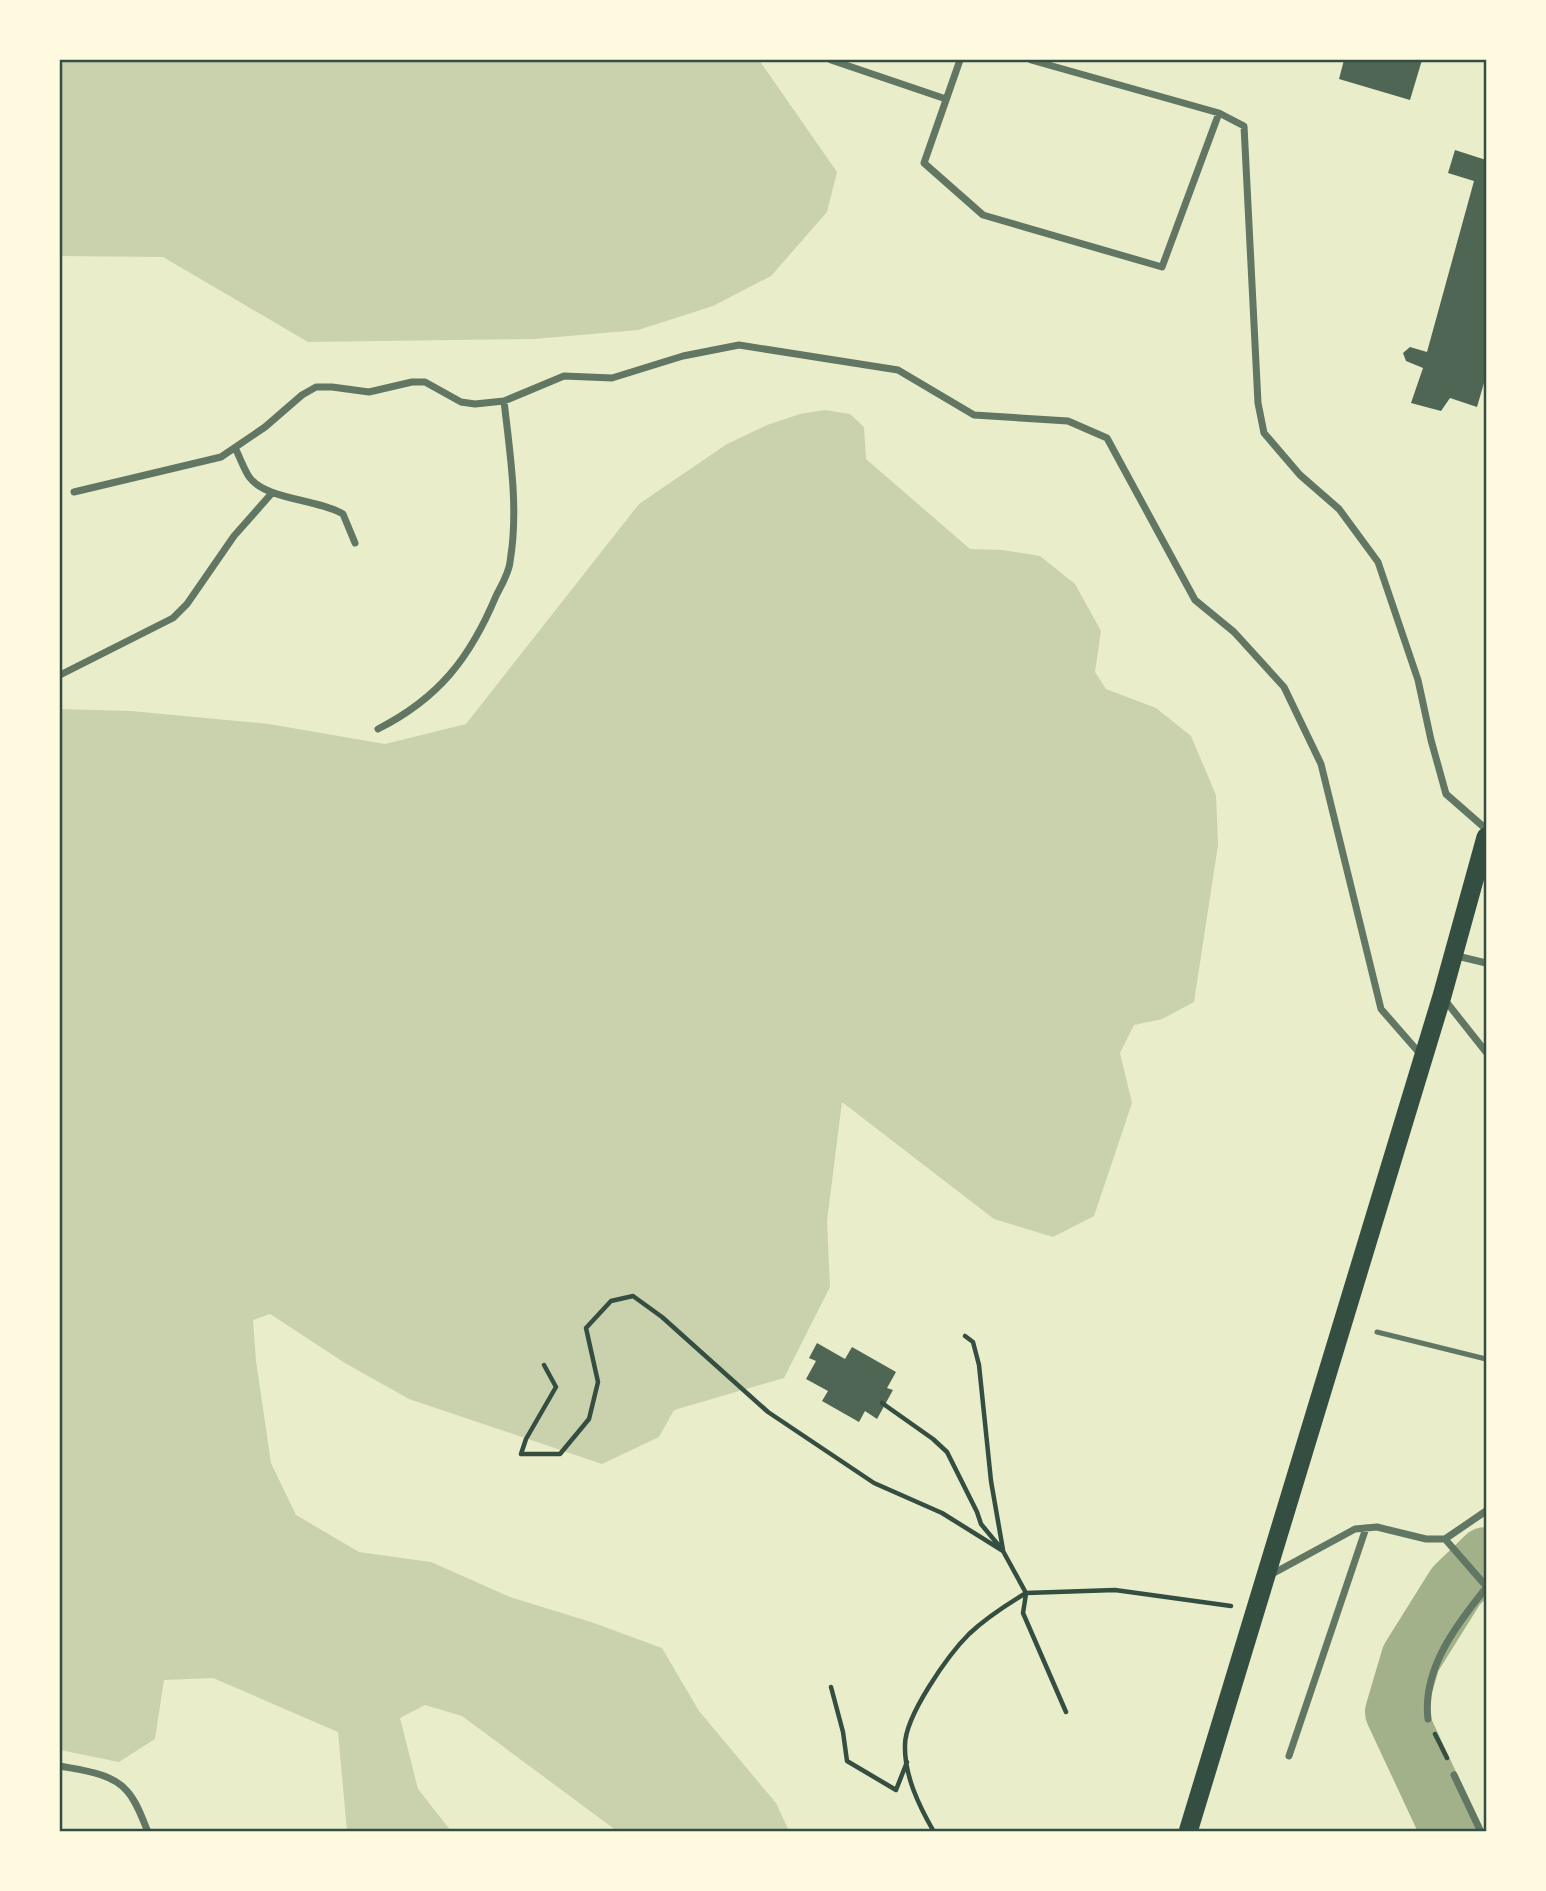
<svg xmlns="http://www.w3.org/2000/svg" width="1546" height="1891" font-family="Jost,sans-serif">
	<rect width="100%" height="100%" fill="#e9edc9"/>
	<!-- green -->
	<path fill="#cad2ad" d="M60 60H759L837 172 827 212 771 276 713 306 638 330 534 339 308 342 163 257 60 256Z
		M825 410 850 414 864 427 866 459 970 549 1003 550 1040 556 1075 584 1101 631 1095 672 1106 689 1156 708 1191 736 1216 795 1218 845 1194 1002 1162 1019 1134 1025 1120 1053 1132 1103 1094 1216 1053 1237 994 1219 842 1102 827 1221 830 1287 784 1378 674 1410 659 1437 602 1464 409 1399 345 1363 270 1314 253 1320 256 1361 271 1463 296 1515 359 1552 431 1562 510 1597 591 1622 662 1648 699 1711 776 1803 789 1831H617L462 1716 425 1705 400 1718 418 1789 451 1831H347L338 1732 213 1678 164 1680 155 1739 119 1762 60 1750V709L131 711 269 724 385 744 466 724 639 504 727 444 767 425 800 414Z"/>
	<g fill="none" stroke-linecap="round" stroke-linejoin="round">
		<!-- river -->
		<path stroke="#a3b18a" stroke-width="60" d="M1451 1832 1395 1712 1411 1658 1456 1586 1486 1557"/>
	</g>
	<!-- building -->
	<path fill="#4f6655" d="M1344 60H1422L1410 100 1339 79Z
		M1455 150 1486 160V376L1477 407 1450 398 1441 411 1411 403 1423 368 1406 361 1403 353 1410 347 1427 352 1474 181 1448 173Z
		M817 1343 845 1359 852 1347 896 1372 887 1388 893 1390 877 1419 865 1411 859 1422 822 1401 828 1391 806 1379 816 1361 809 1358Z"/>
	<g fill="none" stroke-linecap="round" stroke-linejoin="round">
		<!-- path -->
		<path stroke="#344e41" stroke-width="4.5" d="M965 1336 973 1342 979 1365 991 1481 1003 1550
			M544 1365 556 1387 526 1439 521 1454H560L589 1419 598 1382 586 1328 611 1301 633 1296 662 1317 768 1412 874 1483 942 1513 1003 1551 1026 1593 1115 1590 1231 1606
			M882 1403 933 1439 947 1452 977 1512 981 1524 1000 1547
			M1026 1594 1023 1613 1066 1712
			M831 1687 843 1732 847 1761 896 1790 907 1762
			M1435 1734 1447 1758
			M934 1832C919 1806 904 1775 905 1745 905 1716 948 1655 969 1634 986 1618 1006 1605 1026 1593"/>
		<!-- service -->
		<path stroke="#617663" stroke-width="5" d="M1377 1332 1486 1359"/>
		<!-- minor -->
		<path stroke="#617663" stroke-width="7" d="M831 60 946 99
			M960 60 924 163 983 215 1162 267 1219 113
			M1031 60 1219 113 1244 126 1258 403 1264 433 1300 475 1339 509 1378 562 1418 680 1431 740 1446 794 1486 829
			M235 448C240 457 244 470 250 478 267 500 318 499 343 514L355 543
			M74 492 221 457 265 427 302 395 316 387H332L369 392 412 382H425L461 402 475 404 504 401 564 376 612 378 683 356 739 345 898 370 974 415 1068 421 1107 438 1195 600 1234 632 1284 687 1321 764 1381 1009 1422 1056
			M60 675 173 618 187 604 234 536 272 493
			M378 729C439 698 470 658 496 596 501 586 509 573 510 562 519 509 510 454 504 401
			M1453 955 1486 963
			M1444 999 1486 1052
			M1445 1539 1486 1586
			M1272 1574 1355 1529 1377 1527 1426 1539H1445L1486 1511
			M1428 1719C1422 1669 1457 1624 1486 1588
			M1289 1756 1366 1528
			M60 1766C81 1770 112 1773 127 1791 137 1802 142 1818 148 1832
			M1454 1775 1481 1832"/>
		<!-- trunk -->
		<path stroke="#344e41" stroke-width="19" d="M1188 1832 1442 996 1486 837"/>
	</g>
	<!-- border -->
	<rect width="1546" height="1891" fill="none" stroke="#fefae0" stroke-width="122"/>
	<rect x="61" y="61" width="1424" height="1769" fill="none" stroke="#344e41" stroke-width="2.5"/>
</svg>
